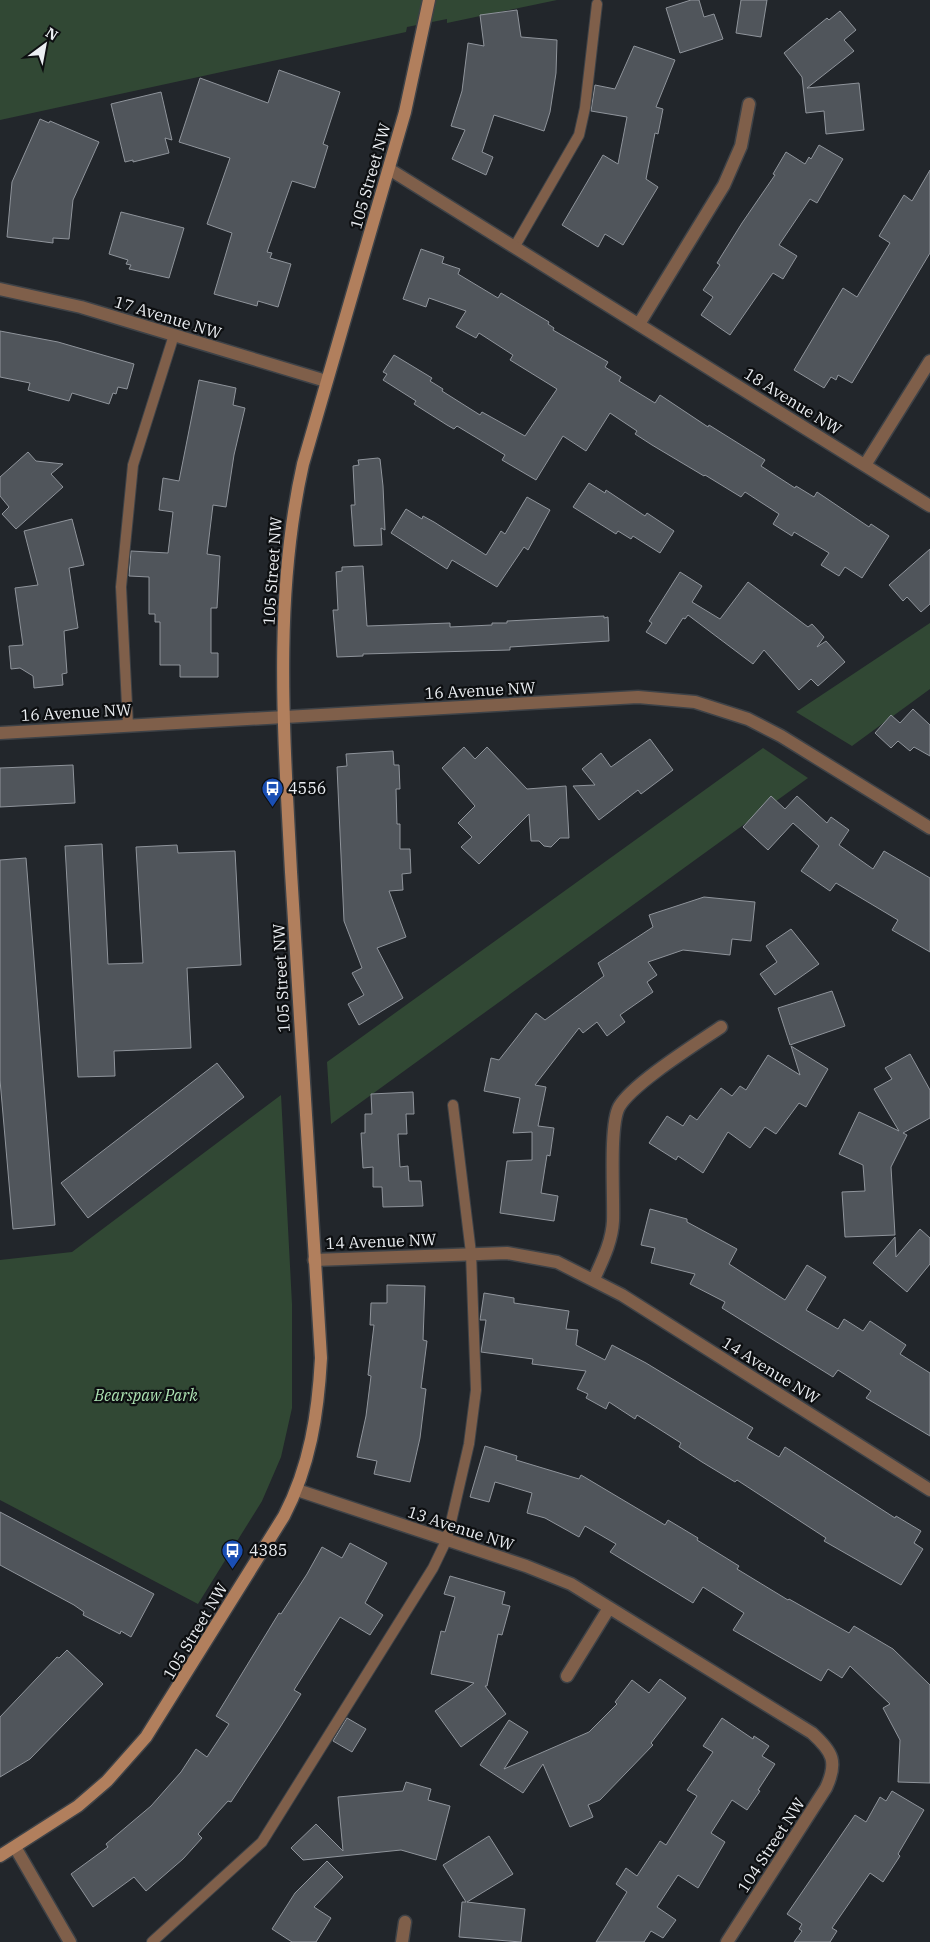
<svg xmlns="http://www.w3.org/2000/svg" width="930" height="1942" font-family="'IBM Plex Serif',serif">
	<rect width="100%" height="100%" fill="#22262b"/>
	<!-- green -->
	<path fill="#314834" d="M0 0H557L447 23V19L407 27 406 32 0 120Z
		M930 623V689L852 746 796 712Z
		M763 748 808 778 331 1124 327 1062Z
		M281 1095 292 1304V1408L281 1457 262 1501 198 1604 0 1500V1260L72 1252Z"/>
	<!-- building -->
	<path fill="#50555b" stroke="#8f949b" d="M691 0H699L704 17 714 14 723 39 680 53 666 8Z
		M741 0H767L761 37 736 33Z
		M517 10 521 37 557 40 556 73 550 112 544 131 494 115 482 152 493 157 486 175 452 159 465 130 451 126 462 91 468 43 484 46 480 15Z
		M840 11 856 30 844 40 854 51 807 88 859 83 864 130 826 134 824 111 806 113 802 77 784 53 827 18 829 20Z
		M634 46 675 60 656 107 663 109 658 134 655 133 646 179 658 187 623 245 605 234 598 247 562 225 603 155 618 164 627 117 591 111 595 85 615 89Z
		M279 70 340 92 323 144 328 146 315 188 292 181 267 252 272 253 270 258 291 264 278 307 258 301 257 306 214 294 232 233 207 224 230 158 179 142 200 78 268 103Z
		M161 92 172 140 165 138 169 153 133 162V160L125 162 111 104Z
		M40 119 49 123 50 121 99 142 73 200 69 239 53 238V243L7 237 12 182Z
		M819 145 843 159 817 203 810 199 779 245 797 256 783 279 773 273 730 335 701 315 713 297 703 290 720 265 717 263 742 223 775 175 773 174 786 152 805 164 809 157 811 159Z
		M930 170V253L852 383 838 375 836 380 831 377 824 388 794 370 843 288 857 297 890 243 879 236 904 195 912 201Z
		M121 212 184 228 169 278 129 269 131 265 126 264 128 260 109 254Z
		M421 249 444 257 442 263 460 269 458 274 498 298 501 293 549 322 548 324 554 328 553 330 608 362 605 367 621 377 619 381 655 403 660 395 708 427 709 425 765 460 761 466 795 488 796 486 814 497 817 492 869 527 871 524 889 536 862 578 845 567 839 576 821 565 829 553 794 532 792 536 773 524 779 514 745 492 741 497 705 475 704 476 652 445 635 434 637 431 610 413 586 451 563 436 536 480 502 460 505 455 457 426 454 429 447 425 414 404 416 401 383 380 387 374 383 372 394 355 432 378 430 381 443 389 442 391 480 415 482 412 525 436 557 389 510 360 513 355 479 333 476 338 456 327 466 311 429 298 426 307 403 299Z
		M0 331 58 342 134 364 127 389 118 387 116 394 113 393 109 404 72 393 69 401 28 390 30 383 0 377Z
		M199 380 236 388 233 405 245 408 234 455 226 507 213 505 207 554 220 556 217 608H211V653H218V677H180V665H160V622H155V614H149V577L129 576 131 551 168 553 173 512 159 510 163 478 179 481Z
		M28 452 36 461 63 464 51 474 63 487 16 529 2 514 9 507 0 496V477Z
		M378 458 380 459 383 486 385 530 381 528 382 545 354 546 351 505H355L353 466 359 465 358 460Z
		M589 483 605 493 606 490 645 516 647 513 674 531 660 553 633 536 631 539 618 531 616 534 573 507Z
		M527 497 550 510 528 550 524 547 497 587 452 560 447 569 391 533 406 509 422 519 423 516 434 522 486 555 501 531 505 534Z
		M72 519 84 565 69 568 78 628 64 631 67 673 62 674 63 685 34 688 33 676 20 668 11 669 9 646 23 645 15 588 38 585 24 531Z
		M930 549V604L921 612 907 597 903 601 889 585Z
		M363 566 367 626 450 623V627L492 625V623H507V621L604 616V618L608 617 609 641 510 647V650L363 654V656L337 657 333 610H338L336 572 342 571V567Z
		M680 572 702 586 692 602 720 619 748 582 808 627 812 624 824 637 817 647 826 641 845 662 818 686 811 679 799 690 764 650 753 664 688 615 685 619 683 618 666 644 646 632 652 623 649 621Z
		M913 709 930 725V756L914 747 910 751 898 741 891 748 875 733 891 715 900 723Z
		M650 739 673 770 641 794 638 790 599 820 573 786 595 785 582 769 601 753 611 767Z
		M464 747 475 759 487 747 527 789 566 786 569 838H560L551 847 544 846 539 841H531L529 814 479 864 461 847 472 837 458 823 475 806 442 768Z
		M393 751 394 765H399L400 789H396L397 824H400V849H410L411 873 402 874 403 890 389 891 406 937 377 948 403 998 359 1025 348 1004 364 995 352 973 362 968 344 921 337 767 347 766 346 754Z
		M73 765 75 803 0 807V768Z
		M771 796 785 809 797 796 827 823 831 817 849 830 839 845 873 869 884 851 930 878V952L892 930 898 920 836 883 830 891 801 871 819 846 793 823 768 850 743 827Z
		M102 844 108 964 143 963 136 847 177 845 178 853 235 851 241 965 187 968 191 1048 114 1051 115 1076 78 1077 65 846Z
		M26 858 55 1225 13 1229 0 1080V860Z
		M704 897 755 902 751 941 732 939 730 955 683 950 648 962 657 975 647 982 653 992 620 1015 625 1022 607 1036 597 1022 583 1033 579 1028 535 1085 546 1087 538 1126 554 1128 550 1156 547 1155 541 1193 558 1196 554 1221 500 1213 507 1161 532 1160V1132L513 1133 520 1098 484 1091 491 1058 499 1060 536 1013 545 1020 604 976 598 963 653 927 649 915Z
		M791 929 819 964 775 995 760 974 777 962 766 946Z
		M832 991 845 1026 790 1045 778 1008Z
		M791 1046 828 1069 806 1107 799 1103 776 1134 765 1127 750 1148 728 1132 703 1173 678 1156 676 1160 649 1143 667 1116 683 1126 690 1115 697 1120 721 1088 732 1096 740 1086 746 1090 768 1055 800 1075Z
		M910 1054 930 1090V1118L903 1133 907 1135 891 1167 895 1235 845 1237 842 1192 865 1191 863 1165 839 1154 859 1112 899 1131 874 1089 892 1079 885 1068Z
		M217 1063 244 1097 88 1218 61 1183Z
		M413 1092 414 1114H406L407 1134H398L400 1167 408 1166 409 1181H421L423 1206 383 1207 382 1187H373V1167L363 1168 361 1133H365V1114H372L371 1094Z
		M650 1209 687 1219V1222L737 1249 729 1264 785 1300 807 1265 826 1277 806 1310 838 1329 844 1319 863 1331 870 1321 906 1345 900 1354 930 1373V1436L866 1398 871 1391 838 1370 833 1377 722 1308 725 1302 690 1284 695 1274 651 1263 655 1248 641 1245Z
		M920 1229 930 1238V1264L907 1292 873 1263 895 1237 896 1257Z
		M387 1285 425 1286 423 1340 427 1341 421 1388 426 1389 420 1438 410 1482 374 1474 377 1461 357 1457 366 1416 371 1376 368 1375 374 1325H370L371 1303H387Z
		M484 1293 514 1298V1303L569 1311 566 1329 578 1330 576 1345 605 1360 612 1345 646 1363 753 1428 747 1438 779 1457 785 1447 895 1518 896 1516 921 1531 914 1543 923 1549 901 1585 824 1541 826 1538 737 1480 735 1482 702 1462 679 1447 681 1443 637 1415 635 1419 609 1402 606 1409 586 1398 588 1394 577 1389 586 1371 532 1364 533 1359 481 1352 486 1320H480Z
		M485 1446 517 1456 516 1460 579 1479 581 1475 665 1525 668 1520 698 1538 697 1540 739 1566 737 1569 788 1600 789 1599 849 1633 854 1626 893 1649 930 1685V1783L898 1782 900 1740 883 1708 890 1704 850 1666 842 1678 828 1669 821 1681 733 1630 744 1613 703 1587 693 1603 610 1552 616 1544 585 1526 579 1537 545 1518 527 1513 532 1493 495 1482 489 1502 470 1497Z
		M0 1512 154 1594 131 1637 121 1631 120 1634 83 1615 84 1612 74 1605 0 1565Z
		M350 1543 387 1563 365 1603 383 1615 370 1635 340 1617 294 1690 301 1694 279 1729 231 1802 228 1801 198 1834 202 1838 183 1859 146 1891 134 1877 93 1907 71 1874 108 1847 106 1844 151 1806 181 1772 196 1749 207 1757 229 1724 216 1716 279 1613 281 1614 307 1574 322 1547 342 1558Z
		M450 1576 505 1592 502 1604 510 1606 502 1635 498 1634 487 1686H485L506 1714 461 1747 435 1711 474 1683 431 1674 441 1631 445 1632 455 1597 444 1594Z
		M67 1650 103 1684 30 1759 0 1777V1717L57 1657 59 1658Z
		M660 1679 686 1698 651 1743 653 1745 600 1800 588 1805 593 1817 570 1827 543 1764 523 1793 480 1765 509 1720 528 1732 504 1769 589 1732 617 1704 615 1702 632 1680 649 1693Z
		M347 1718 366 1729 352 1752 333 1741Z
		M722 1718 753 1739 754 1736 769 1746 762 1756 775 1764 758 1790 760 1791 747 1810 732 1800 711 1833 725 1842 698 1888 678 1875 657 1907 676 1920 663 1938 651 1931 644 1942H596L627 1892 616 1884 626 1868 637 1876 660 1841 666 1845 697 1796 687 1790 713 1752 703 1746Z
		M406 1782 431 1789 428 1800 450 1806 436 1860 401 1850 303 1860 291 1848 316 1824 343 1851 338 1797 403 1791Z
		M892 1791 924 1810 898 1854 900 1856 883 1882 870 1873 832 1928 837 1931 830 1942H794L802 1931 799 1929 802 1924 787 1914 855 1815 866 1822 880 1797 886 1801Z
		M489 1836 513 1874 467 1902 525 1909 521 1942 459 1937 462 1902H466L443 1865Z
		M327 1861 343 1877 314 1907 331 1918 316 1942H292L272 1929 295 1893Z"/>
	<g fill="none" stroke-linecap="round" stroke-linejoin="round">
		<defs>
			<path id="lane" d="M515 246 579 135 585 108 597 4
				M128 725 121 587 133 465 174 335
				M152 1942 262 1842 433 1568 446 1541 451 1522 469 1444 476 1390 471 1253 453 1105"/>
			<path id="street" d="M389 169 930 506
				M0 289 81 307 326 381
				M639 324 724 185 741 146 749 104
				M865 465 930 361
				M0 733 638 697 695 702 748 719 781 736 930 828
				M314 1260 507 1253 557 1262 622 1295 930 1490
				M594 1279C602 1261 612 1242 613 1221 614 1196 609 1126 619 1107 632 1084 696 1044 721 1027
				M297 1490 526 1566 571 1584 812 1733C833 1752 838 1762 826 1788L727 1942
				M567 1676 609 1608
				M15 1847 70 1942
				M402 1942 405 1922"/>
			<path id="secondary" d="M0 1856 78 1806 107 1781 146 1737 284 1516C310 1466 318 1414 321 1358 312 1196 300 1034 291 872 284 736 273 598 303 464L405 112 429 0"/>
		</defs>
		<!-- lane casing -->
		<use href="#lane" stroke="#3e4247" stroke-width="12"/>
		<!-- street casing -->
		<use href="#street" stroke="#3e4247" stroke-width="15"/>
		<!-- secondary casing -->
		<use href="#secondary" stroke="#3e4247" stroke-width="15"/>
		<!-- lane -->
		<use href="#lane" stroke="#7f5f4a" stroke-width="10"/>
		<!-- street -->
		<use href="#street" stroke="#7f5f4a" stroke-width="12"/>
		<!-- secondary -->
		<use href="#secondary" stroke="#b17f5d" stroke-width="12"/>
	</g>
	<!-- icons -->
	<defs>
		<symbol id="bus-pin" viewBox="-11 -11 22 30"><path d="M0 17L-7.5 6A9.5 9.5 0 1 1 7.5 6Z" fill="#1a4fb4" stroke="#0d0f11"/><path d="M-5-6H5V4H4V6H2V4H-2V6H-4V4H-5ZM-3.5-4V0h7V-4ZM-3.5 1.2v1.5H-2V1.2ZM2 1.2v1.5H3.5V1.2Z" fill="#fff"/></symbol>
	</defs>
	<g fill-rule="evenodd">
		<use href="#bus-pin" x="260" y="776" width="25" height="34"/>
		<use href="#bus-pin" x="220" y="1538" width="25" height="34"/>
	</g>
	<g text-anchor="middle" stroke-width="4.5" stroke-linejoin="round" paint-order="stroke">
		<!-- street labels -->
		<g font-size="16" fill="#ebeef2" stroke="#0d0f11">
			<text transform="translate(370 176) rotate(-74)" y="6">105 Street NW</text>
			<text transform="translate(168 317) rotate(17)" y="6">17 Avenue NW</text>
			<text transform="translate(793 401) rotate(32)" y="6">18 Avenue NW</text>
			<text transform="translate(272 571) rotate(-86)" y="6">105 Street NW</text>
			<text transform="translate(480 690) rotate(-3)" y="6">16 Avenue NW</text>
			<text transform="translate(76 712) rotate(-3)" y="6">16 Avenue NW</text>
			<text transform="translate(281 978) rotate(-93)" y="6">105 Street NW</text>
			<text transform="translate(381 1241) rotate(-2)" y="6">14 Avenue NW</text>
			<text transform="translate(771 1370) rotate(32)" y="6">14 Avenue NW</text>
			<text transform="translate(461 1528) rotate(18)" y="6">13 Avenue NW</text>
			<text transform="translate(195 1631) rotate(-59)" y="6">105 Street NW</text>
			<text transform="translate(771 1845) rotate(-57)" y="6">104 Street NW</text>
		</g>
		<!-- poi labels -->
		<g font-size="16" fill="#ebeef2" stroke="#0d0f11" text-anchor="start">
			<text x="288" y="794">4556</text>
			<text x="249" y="1556">4385</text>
		</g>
		<!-- park labels -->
		<g font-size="16" font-style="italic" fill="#ade3b3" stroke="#0d0f11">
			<text x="146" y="1401">Bearspaw Park</text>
		</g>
	</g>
	<!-- north arrow -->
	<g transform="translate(45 45) rotate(32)" stroke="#0d0f11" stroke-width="4" paint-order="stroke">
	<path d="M0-4L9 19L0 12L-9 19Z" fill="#ebeef2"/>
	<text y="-8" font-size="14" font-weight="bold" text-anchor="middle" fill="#ebeef2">N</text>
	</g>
</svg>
